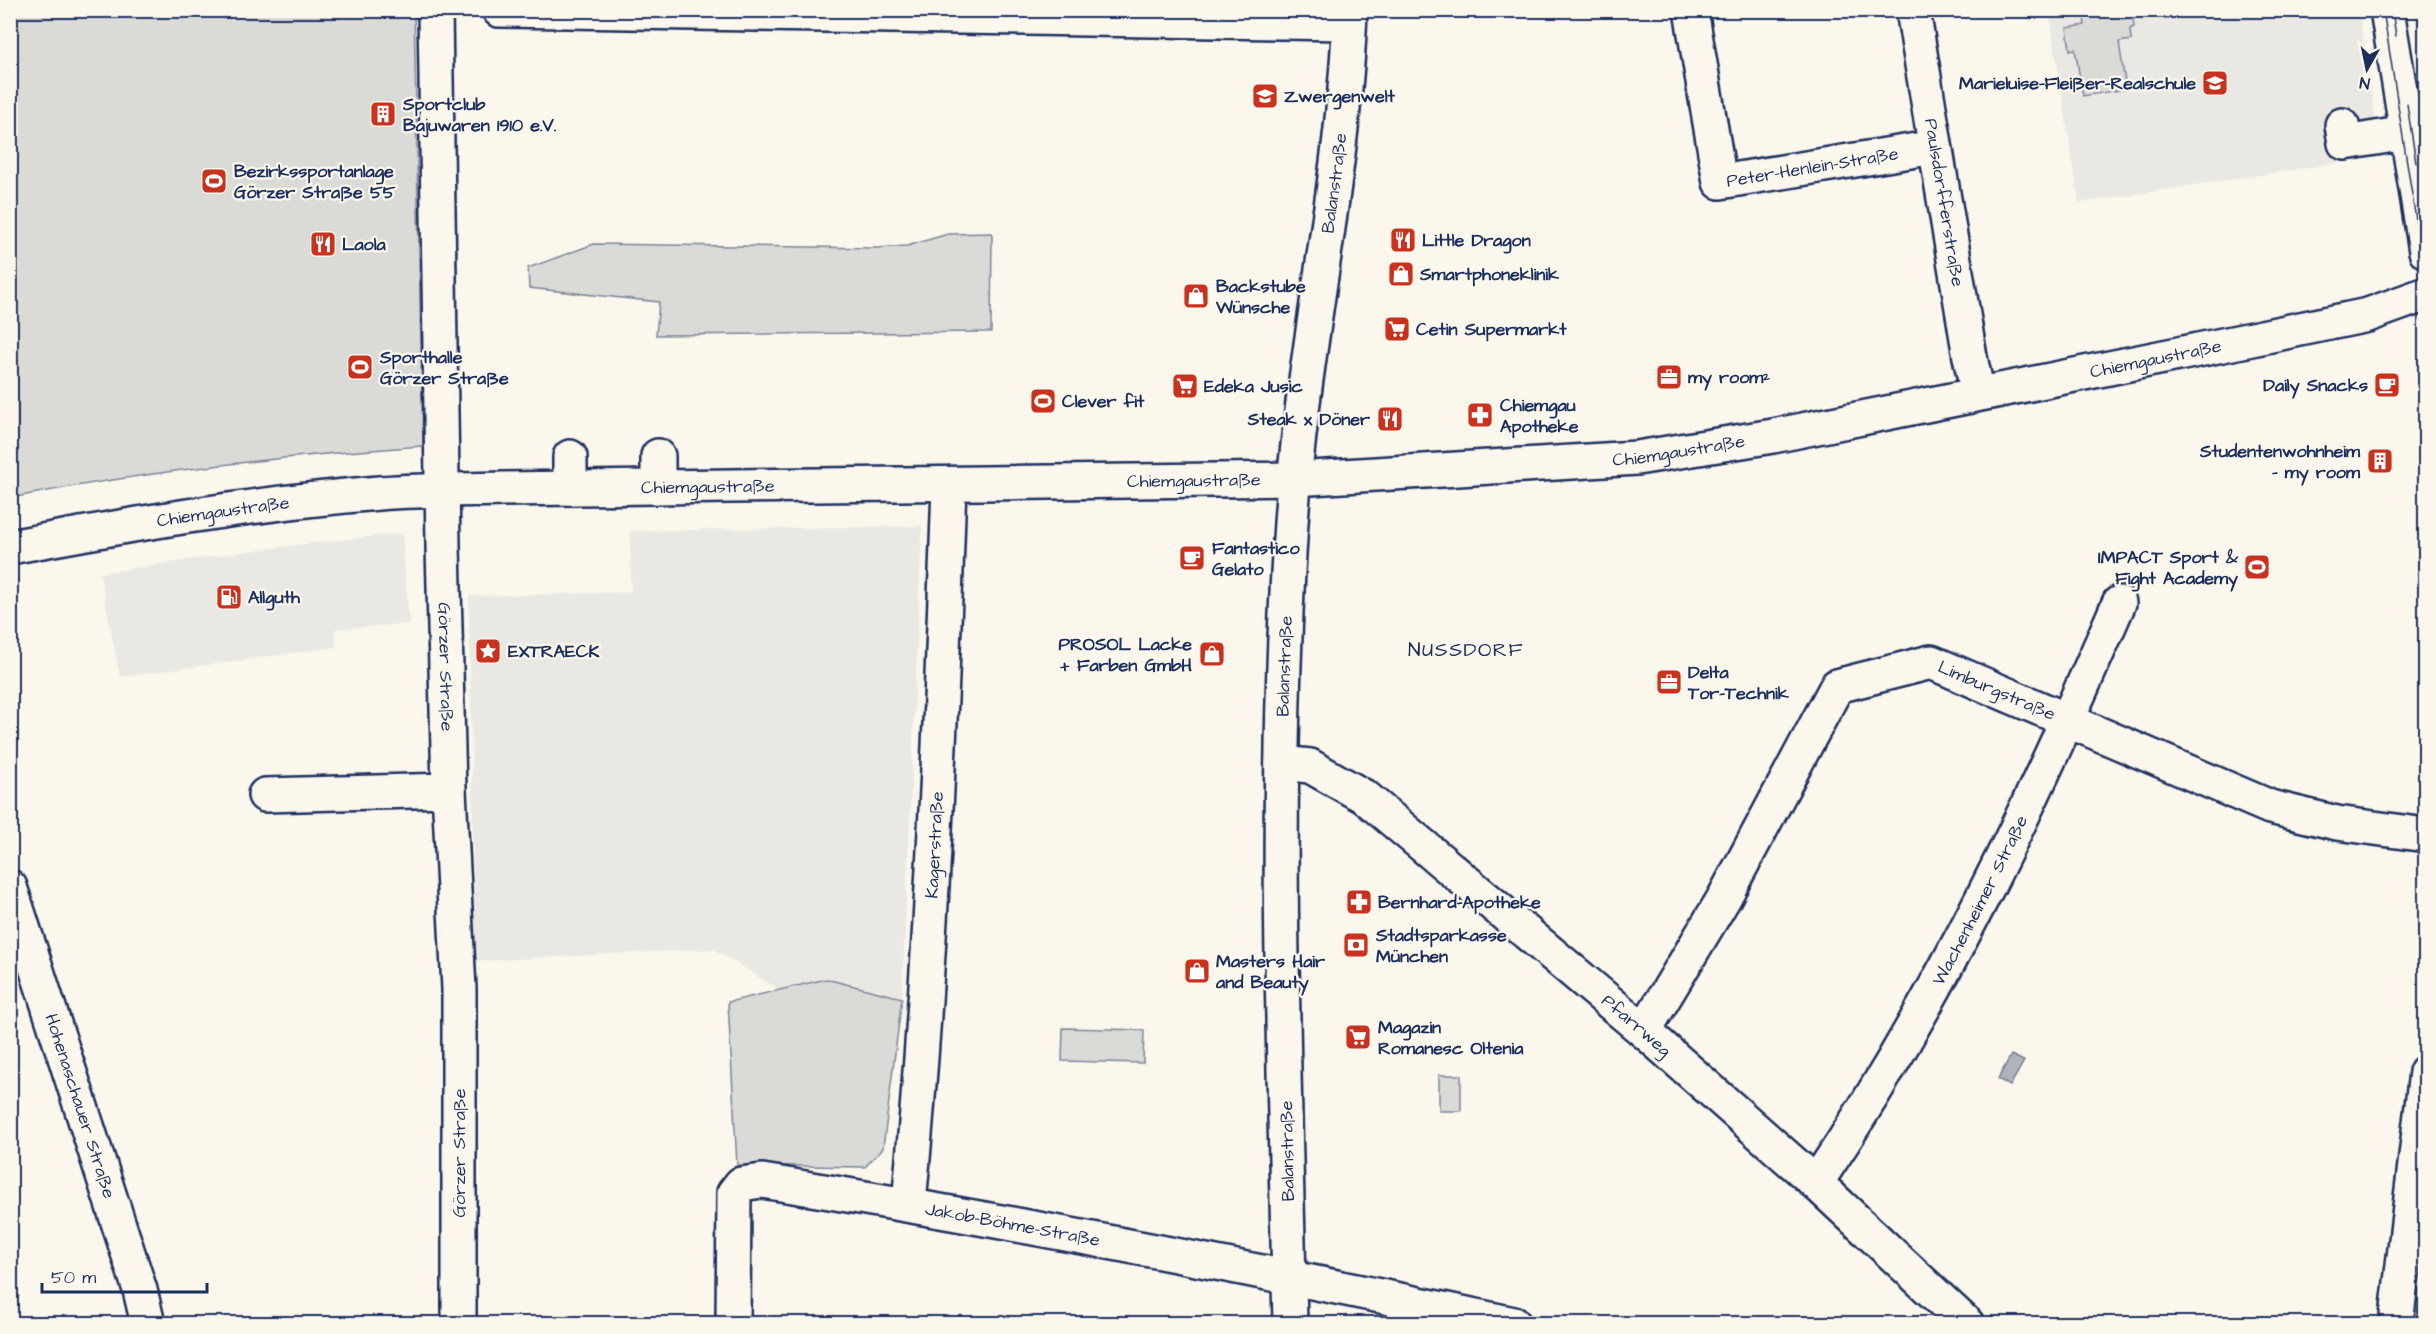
<svg xmlns="http://www.w3.org/2000/svg" width="2436" height="1334" font-family="'Architects Daughter',sans-serif">
	<rect width="100%" height="100%" fill="#fbf7ec"/>
	<filter id="ink" filterUnits="userSpaceOnUse"><feTurbulence type="fractalNoise" baseFrequency=".0167" numOctaves="2"/><feDisplacementMap in="SourceGraphic" scale="12" xChannelSelector="R" yChannelSelector="G"/><feConvolveMatrix kernelMatrix="1 2 1 2 8 2 1 2 1" color-interpolation-filters="sRGB"/></filter>
	<g filter="url(#ink)">
		<!-- built -->
		<path fill="#eae8e2" d="M2049 11H2359L2381 156 2079 203Z
			M2414 11H2425V82Z
			M922 526 902 998 826 979 780 990 713 949 475 961 469 596 631 592 630 531Z
			M402 533 409 624 335 629 336 647 120 677 100 573 263 549Z"/>
		<!-- green -->
		<path fill="#dadad7" stroke="#7a849a" stroke-width="1.5" d="M11 10 414 11 423 446C284 456 147 471 11 498Z
			M2083 11H2120L2122 19 2133 17 2134 27 2130 29 2131 40 2119 42 2126 89 2083 96 2075 49 2070 50 2067 28 2085 25Z
			M992 233 991 332 656 335 659 302 529 288 528 268 594 244 877 248 907 246 948 234Z
			M826 979 902 998 883 1148 865 1167 737 1165 728 1002Z
			M1063 1028 1144 1030 1143 1063 1062 1061Z
			M1439 1075H1461V1111H1439Z"/>
		<!-- water -->
		<path fill="#afb3bb" stroke="#747e96" stroke-width="1.5" d="M2011 1055 2024 1061 2010 1086 1998 1079Z"/>
		<g fill="none" stroke-linecap="round" stroke-linejoin="round">
			<defs>
				<g id="minor">
					<path id="s1" d="M435 10 443 546 449 790 459 989V1324"/>
					<path d="M499 10 1349 23"/>
					<path id="s2" d="M1691 10 1720 182 1935 147"/>
					<path id="s3" d="M1913 10 1970 357 1978 394"/>
					<path d="M2387 10 2426 251"/>
					<path d="M2342 125 2345 143 2406 133"/>
					<path d="M658 456V487"/>
					<path d="M570 457V488"/>
					<path id="s4" d="M1282 763 1310 766 1365 797 1644 1031 1816 1183 1967 1324"/>
					<path d="M265 795 449 790"/>
					<path id="s5" d="M10 887 140 1290 148 1324"/>
					<path id="s6" d="M1644 1031 1724 898 1837 686 1931 662 2270 807 2337 823 2426 835"/>
					<path id="s7" d="M1816 1183C1939 1001 2032 804 2119 603"/>
					<path id="s8" d="M909 1204C931 965 941 725 949 485"/>
					<path id="s9" d="M733 1324 734 1193 741 1184 762 1181C1014 1221 1264 1271 1514 1324"/>
					<path id="s10" d="M1290 1324C1284 1057 1273 789 1291 523 1302 351 1344 183 1350 10"/>
					<path d="M2396 1324 2426 1072"/>
				</g>
				<g id="major">
					<path id="s11" d="M10 547C132 524 255 503 379 493 420 490 461 490 502 489L1294 479 1637 458 1773 436 2203 349 2368 315 2426 294"/>
				</g>
			</defs>
			<!-- minor casing -->
			<use href="#minor" stroke="#1b2f5e" stroke-width="38"/>
			<!-- major casing -->
			<use href="#major" stroke="#1b2f5e" stroke-width="38"/>
			<!-- minor -->
			<use href="#minor" stroke="#fbf7ec" stroke-width="33"/>
			<!-- major -->
			<use href="#major" stroke="#fbf7ec" stroke-width="33"/>
			<!-- tram -->
			<path stroke="#1b2f5e" stroke-width="1.5" d="M2383 10 2419 239 2426 261
				M2392 10 2396 36
				M2407 104 2416 163"/>
		</g>
	</g>
	<!-- icons -->
	<defs>
		<symbol id="school-square" viewBox="-11 -11 22 22"><rect x="-9" y="-9" width="18" height="18" rx="4" fill="#c8321e" stroke="#fbf7ec"/><path d="M0-5L7-2L0 1L-7-2ZM-4 1L0 2.5L4 1V4Q0 6-4 4Z" fill="#fff"/></symbol>
		<symbol id="building-square" viewBox="-11 -11 22 22"><rect x="-9" y="-9" width="18" height="18" rx="4" fill="#c8321e" stroke="#fbf7ec"/><path d="M-4-6H4V6H1V3H-1V6H-4ZM-2.5-4.3h1.7v1.8h-1.7ZM.8-4.3h1.7v1.8H.8ZM-2.5-1h1.7V.8h-1.7ZM.8-1h1.7V.8H.8Z" fill="#fff"/></symbol>
		<symbol id="stadium-square" viewBox="-11 -11 22 22"><rect x="-9" y="-9" width="18" height="18" rx="4" fill="#c8321e" stroke="#fbf7ec"/><path d="M0-5a6.5 5 0 1 0 0 10a6.5 5 0 1 0 0-10ZM-3.5-1.8h7v3.6h-7Z" fill="#fff"/></symbol>
		<symbol id="restaurant-square" viewBox="-11 -11 22 22"><rect x="-9" y="-9" width="18" height="18" rx="4" fill="#c8321e" stroke="#fbf7ec"/><path d="M-5-6h1v4h1v-4h1v4h1v-4h1v5L-1.5 .5V6h-2V.5L-5-1ZM5-6V6H3V1.5H1.5Q1.5-4 5-6Z" fill="#fff"/></symbol>
		<symbol id="shop-square" viewBox="-11 -11 22 22"><rect x="-9" y="-9" width="18" height="18" rx="4" fill="#c8321e" stroke="#fbf7ec"/><path d="M-5-2.5h2.3a2.7 3.5 0 0 1 5.4 0H5L5.5 6h-11ZM-1.5-2.5h3a1.5 2.3 0 0 0-3 0Z" fill="#fff"/></symbol>
		<symbol id="supermarket-square" viewBox="-11 -11 22 22"><rect x="-9" y="-9" width="18" height="18" rx="4" fill="#c8321e" stroke="#fbf7ec"/><path d="M-6-5.5h2.5l.6 2H6L4.5 2H-2.5L-4.4-4H-6ZM-1.5 3.2a1.3 1.3 0 1 0 .1 0ZM3 3.2a1.3 1.3 0 1 0 .1 0Z" fill="#fff"/></symbol>
		<symbol id="office-square" viewBox="-11 -11 22 22"><rect x="-9" y="-9" width="18" height="18" rx="4" fill="#c8321e" stroke="#fbf7ec"/><path d="M-6-3h4V-5.5h4V-3h4V5H-6ZM-1-4.5V-3h2v-1.5ZM-6 0V1H6V0Z" fill="#fff"/></symbol>
		<symbol id="cafe-square" viewBox="-11 -11 22 22"><rect x="-9" y="-9" width="18" height="18" rx="4" fill="#c8321e" stroke="#fbf7ec"/><path d="M-5.5-4.5H6V0H3Q3 3.5 0 3.5H-2.5Q-5.5 3.5-5.5 0ZM3-3.2v2h1.7v-2ZM-6 4.5H4V6H-6Z" fill="#fff"/></symbol>
		<symbol id="pharmacy-square" viewBox="-11 -11 22 22"><rect x="-9" y="-9" width="18" height="18" rx="4" fill="#c8321e" stroke="#fbf7ec"/><path d="M-2-6h4v4h4v4h-4v4h-4v-4h-4v-4h4Z" fill="#fff"/></symbol>
		<symbol id="fuel-square" viewBox="-11 -11 22 22"><rect x="-9" y="-9" width="18" height="18" rx="4" fill="#c8321e" stroke="#fbf7ec"/><path d="M-5.5-6h7V0h2V4h1.3V-2.5L3-4.5l.8-.8L6-3V5H2.5V1h-1V6h-7ZM-4.2-4.7v3.2H.2V-4.7Z" fill="#fff"/></symbol>
		<symbol id="sight-square" viewBox="-11 -11 22 22"><rect x="-9" y="-9" width="18" height="18" rx="4" fill="#c8321e" stroke="#fbf7ec"/><path d="M0-6L1.8-2.2L6-1.7L2.9 1.2L3.7 5.4L0 3.3L-3.7 5.4L-2.9 1.2L-6-1.7L-1.8-2.2Z" fill="#fff"/></symbol>
		<symbol id="bank-square" viewBox="-11 -11 22 22"><rect x="-9" y="-9" width="18" height="18" rx="4" fill="#c8321e" stroke="#fbf7ec"/><path d="M-6-4H6V4H-6ZM0-2.3a2.3 2.3 0 1 0 0 4.6a2.3 2.3 0 1 0 0-4.6Z" fill="#fff"/></symbol>
	</defs>
	<g fill-rule="evenodd">
		<use href="#school-square" x="2200" y="68" width="30" height="30"/>
		<use href="#school-square" x="1250" y="81" width="30" height="30"/>
		<use href="#building-square" x="368" y="99" width="30" height="30"/>
		<use href="#stadium-square" x="199" y="166" width="30" height="30"/>
		<use href="#restaurant-square" x="1388" y="225" width="30" height="30"/>
		<use href="#restaurant-square" x="308" y="229" width="30" height="30"/>
		<use href="#shop-square" x="1386" y="259" width="30" height="30"/>
		<use href="#shop-square" x="1181" y="281" width="30" height="30"/>
		<use href="#supermarket-square" x="1382" y="314" width="30" height="30"/>
		<use href="#stadium-square" x="345" y="352" width="30" height="30"/>
		<use href="#office-square" x="1654" y="362" width="30" height="30"/>
		<use href="#cafe-square" x="2372" y="370" width="30" height="30"/>
		<use href="#supermarket-square" x="1170" y="371" width="30" height="30"/>
		<use href="#stadium-square" x="1028" y="386" width="30" height="30"/>
		<use href="#pharmacy-square" x="1465" y="400" width="30" height="30"/>
		<use href="#restaurant-square" x="1375" y="404" width="30" height="30"/>
		<use href="#building-square" x="2365" y="446" width="30" height="30"/>
		<use href="#cafe-square" x="1177" y="543" width="30" height="30"/>
		<use href="#stadium-square" x="2242" y="552" width="30" height="30"/>
		<use href="#fuel-square" x="214" y="582" width="30" height="30"/>
		<use href="#sight-square" x="473" y="636" width="30" height="30"/>
		<use href="#shop-square" x="1197" y="639" width="30" height="30"/>
		<use href="#office-square" x="1654" y="667" width="30" height="30"/>
		<use href="#pharmacy-square" x="1344" y="887" width="30" height="30"/>
		<use href="#bank-square" x="1341" y="930" width="30" height="30"/>
		<use href="#shop-square" x="1182" y="956" width="30" height="30"/>
		<use href="#supermarket-square" x="1343" y="1022" width="30" height="30"/>
	</g>
	<g text-anchor="middle" stroke-width="4.5" stroke-linejoin="round" paint-order="stroke">
		<!-- poi labels -->
		<g font-size="18" font-weight="bold" fill="#1b2f5e" stroke="#fbf7ec" text-anchor="start">
			<text x="2196" y="89" text-anchor="end">Marieluise-Fleißer-Realschule</text>
			<text x="1284" y="102">Zwergenwelt</text>
			<text x="403" y="110">Sportclub<tspan x="403" dy="21">Bajuwaren 1910 e.V.</tspan></text>
			<text x="234" y="177">Bezirkssportanlage<tspan x="234" dy="21">Görzer Straße 55</tspan></text>
			<text x="1422" y="246">Little Dragon</text>
			<text x="342" y="250">Laola</text>
			<text x="1420" y="280">Smartphoneklinik</text>
			<text x="1216" y="292">Backstube<tspan x="1216" dy="21">Wünsche</tspan></text>
			<text x="1416" y="335">Cetin Supermarkt</text>
			<text x="380" y="363">Sporthalle<tspan x="380" dy="21">Görzer Straße</tspan></text>
			<text x="1688" y="383">my room²</text>
			<text x="2368" y="391" text-anchor="end">Daily Snacks</text>
			<text x="1204" y="392">Edeka Jusic</text>
			<text x="1062" y="407">Clever fit</text>
			<text x="1500" y="411">Chiemgau<tspan x="1500" dy="21">Apotheke</tspan></text>
			<text x="1370" y="425" text-anchor="end">Steak x Döner</text>
			<text x="2360" y="457" text-anchor="end">Studentenwohnheim<tspan x="2360" dy="21">- my room</tspan></text>
			<text x="1212" y="554">Fantastico<tspan x="1212" dy="21">Gelato</tspan></text>
			<text x="2238" y="563" text-anchor="end">IMPACT Sport &amp;<tspan x="2238" dy="21">Fight Academy</tspan></text>
			<text x="248" y="603">Allguth</text>
			<text x="1192" y="650" text-anchor="end">PROSOL Lacke<tspan x="1192" dy="21">+ Farben GmbH</tspan></text>
			<text x="508" y="657">EXTRAECK</text>
			<text x="1688" y="678">Delta<tspan x="1688" dy="21">Tor-Technik</tspan></text>
			<text x="1378" y="908">Bernhard-Apotheke</text>
			<text x="1376" y="941">Stadtsparkasse<tspan x="1376" dy="21">München</tspan></text>
			<text x="1216" y="967">Masters Hair<tspan x="1216" dy="21">and Beauty</tspan></text>
			<text x="1378" y="1033">Magazin<tspan x="1378" dy="21">Romanesc Oltenia</tspan></text>
		</g>
		<!-- street labels -->
		<g font-size="18" fill="#1b2f5e" stroke="#fbf7ec">
			<text dy="6" stroke="none"><textPath href="#s2" startOffset="268">Peter-Henlein-Straße</textPath></text>
			<text dy="6" stroke="none"><textPath href="#s10" startOffset="1144">Balanstraße</textPath></text>
			<text dy="6" stroke="none"><textPath href="#s3" startOffset="195">Paulsdorfferstraße</textPath></text>
			<text dy="6" stroke="none"><textPath href="#s11" startOffset="2160">Chiemgaustraße</textPath></text>
			<text dy="6" stroke="none"><textPath href="#s11" startOffset="1674">Chiemgaustraße</textPath></text>
			<text dy="6" stroke="none"><textPath href="#s11" startOffset="1188">Chiemgaustraße</textPath></text>
			<text dy="6" stroke="none"><textPath href="#s11" startOffset="702">Chiemgaustraße</textPath></text>
			<text dy="6" stroke="none"><textPath href="#s11" startOffset="216">Chiemgaustraße</textPath></text>
			<text dy="6" stroke="none"><textPath href="#s10" startOffset="658">Balanstraße</textPath></text>
			<text dy="6" stroke="none"><textPath href="#s1" startOffset="657">Görzer Straße</textPath></text>
			<text dy="6" stroke="none"><textPath href="#s6" startOffset="564">Limburgstraße</textPath></text>
			<text dy="6" stroke="none"><textPath href="#s8" startOffset="360">Kagerstraße</textPath></text>
			<text dy="6" stroke="none"><textPath href="#s7" startOffset="327">Wachenheimer Straße</textPath></text>
			<text dy="6" stroke="none"><textPath href="#s4" startOffset="446">Pfarrweg</textPath></text>
			<text dy="6" stroke="none"><textPath href="#s5" startOffset="230">Hohenaschauer Straße</textPath></text>
			<text transform="translate(1287 1151) rotate(-91)" y="6">Balanstraße</text>
			<text transform="translate(459 1153) rotate(-90)" y="6">Görzer Straße</text>
			<text dy="6" stroke="none"><textPath href="#s9" startOffset="418">Jakob-Böhme-Straße</textPath></text>
		</g>
		<!-- neighbourhood labels -->
		<g font-size="20" letter-spacing="1.5" fill="#1b2f5e" stroke="#fbf7ec">
			<text x="1466" y="656">NUSSDORF</text>
		</g>
	</g>
	<!-- margin -->
	<rect width="2436" height="1334" fill="none" stroke="#fbf7ec" stroke-width="36"/>
	<rect x="18" y="18" width="2400" height="1298" fill="none" stroke="#1b2f5e" stroke-width="2" filter="url(#ink)"/>
	<!-- north arrow -->
	<g transform="translate(2367 69) rotate(189)" stroke="#fbf7ec" stroke-width="4.5" paint-order="stroke">
	<path d="M0-4.5L10 22L0 15L-10 22Z" fill="#1b2f5e"/>
	<text y="-9" font-size="16" font-weight="bold" text-anchor="middle" fill="#1b2f5e">N</text>
	</g>
	<!-- scale -->
	<path d="M42 1283v9h165v-9" fill="none" stroke="#1b2f5e" stroke-width="3"/>
	<text x="51" y="1283" font-size="18" fill="#1b2f5e" stroke="#fbf7ec" stroke-width="4.5" paint-order="stroke">50 m</text>
</svg>
